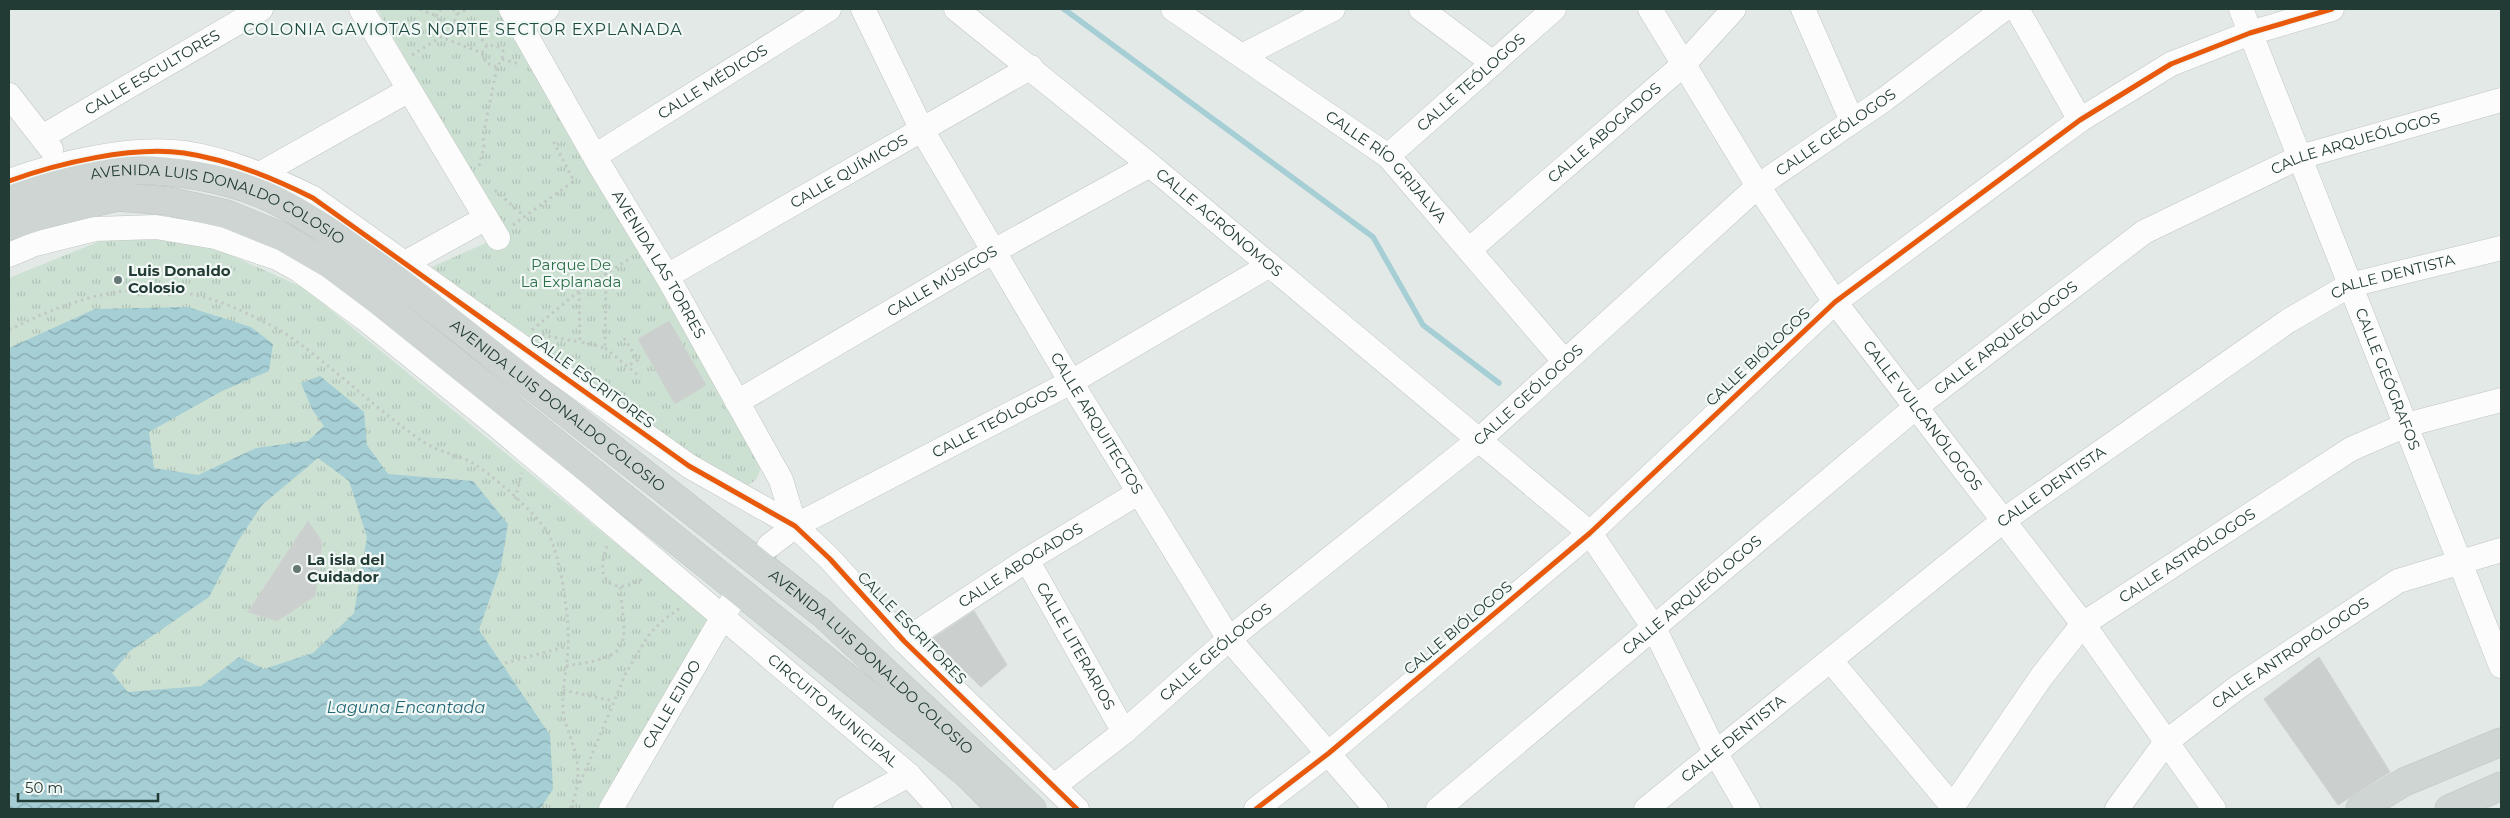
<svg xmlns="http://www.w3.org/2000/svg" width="2510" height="818" font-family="Montserrat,sans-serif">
	<defs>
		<pattern id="park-tufts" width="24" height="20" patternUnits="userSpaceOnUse" patternTransform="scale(1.25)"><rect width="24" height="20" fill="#cde1d3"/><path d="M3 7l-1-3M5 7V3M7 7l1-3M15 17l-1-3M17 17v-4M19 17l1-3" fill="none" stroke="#b0c2b6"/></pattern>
		<pattern id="water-waves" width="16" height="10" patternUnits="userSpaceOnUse" patternTransform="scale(1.25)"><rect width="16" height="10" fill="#a5ced5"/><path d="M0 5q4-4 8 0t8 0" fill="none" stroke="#86a8ae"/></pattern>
	</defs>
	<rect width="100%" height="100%" fill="#e3e9e6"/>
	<!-- park -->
	<path fill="url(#park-tufts)" d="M377 9H505L761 465C759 478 754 485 741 487L677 449 524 333 427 269 506 234Z
		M105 239 170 240 217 249 304 288 708 619 598 809H9V278Z"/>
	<!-- water -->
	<path fill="url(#water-waves)" fill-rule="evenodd" d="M188 307 251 327 273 344 269 371 222 391 149 432 154 468 198 475 256 448 308 441 324 426 312 409 301 383 320 376 364 412 367 445 388 474 473 481 508 524 501 566 479 630 550 735 553 789 540 809H9V348L95 309ZM318 458 349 481 367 537 354 613 313 653 264 669 239 657 201 686 128 692 112 673 130 651 209 597 238 541 262 505Z"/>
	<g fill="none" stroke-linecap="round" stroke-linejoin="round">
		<!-- stream -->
		<path stroke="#a5ced5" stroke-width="5.5" d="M1064 9 1373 237 1423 325 1499 383"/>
	</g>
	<!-- building -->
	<path fill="#cbd0ce" stroke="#ccd2cf" d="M669 321 706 385 675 404 638 339Z
		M308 521 322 542 315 596 277 621 248 612Z
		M974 611 1007 665 981 687 932 639Z
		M2319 657 2390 772 2338 805 2264 699Z"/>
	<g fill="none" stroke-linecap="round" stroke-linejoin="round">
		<!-- minor-tunnel -->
		<path stroke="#bcc6c3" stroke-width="24" stroke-dasharray="24 12" stroke-linecap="butt" d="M733 599 769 547"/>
		<defs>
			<g id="minor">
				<path d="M361 9 498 238"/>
				<path id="s1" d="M511 9 599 164 667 276 781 480 795 526"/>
				<path id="s2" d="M863 9 922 130 1071 382 1229 639 1376 809"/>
				<path id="s3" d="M956 9 1150 165 1590 533 1654 628 1715 752 1748 809"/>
				<path id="s4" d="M1173 9 1388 156 1565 362"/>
				<path d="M1421 9 1493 63"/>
				<path id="s5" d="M1650 9 1758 186 1835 302 2083 624 2214 809"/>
				<path d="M1803 9 1852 121"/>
				<path d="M2017 9 2080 120"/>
				<path id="s6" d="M2241 9 2501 666"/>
				<path d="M520 24 547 9"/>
				<path d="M1242 56 1333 9"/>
				<path d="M9 95 51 149"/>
				<path id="s7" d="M42 137 261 9"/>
				<path id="s8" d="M595 156 829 9"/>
				<path id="s9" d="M1388 156 1554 9"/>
				<path d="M258 175 409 90"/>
				<path d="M9 181C59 163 131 146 184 153 226 159 275 179 313 198L689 466 795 526 830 559 904 641 1077 809"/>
				<path id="s10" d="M1469 250 1684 64 1734 9"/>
				<path id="s11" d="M9 255 35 244 95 229 156 227 215 237 277 258 299 270 364 318 496 425 909 775 940 809"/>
				<path d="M405 263 486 218"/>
				<path id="s12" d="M667 276 1031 67"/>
				<path id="s13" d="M737 402 994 251 1150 165"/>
				<path id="s14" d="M769 546 795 526 1071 382 1270 265"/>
				<path id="s15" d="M1027 560 1124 732"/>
				<path id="s16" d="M904 641 1027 560 1138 493"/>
				<path d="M1831 661 1953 807"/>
				<path id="s17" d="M1054 786 1124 732 1229 639 1480 439 1758 186 1885 99 2004 9"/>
				<path id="s18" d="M611 809 731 603"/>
				<path d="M845 809 909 775"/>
				<path d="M1256 809 1329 753 1590 533 1835 302 2080 120 2171 64 2250 33 2332 9"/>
				<path id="s19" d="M1438 809 1916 407 2144 232 2300 157 2501 100"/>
				<path id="s20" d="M1646 809 2004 520 2288 321 2350 285 2501 248"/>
				<path id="s21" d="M1951 809 2042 676 2083 624 2351 449 2406 425 2501 400"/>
				<path id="s22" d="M2117 809 2166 742 2238 687 2398 581 2501 550"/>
			</g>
			<g id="major">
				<path id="s23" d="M9 198C43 187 80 174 116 171 165 167 231 178 275 200 315 220 351 246 387 272L822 613 1032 809"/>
				<path d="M9 226 48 213 117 197 168 201 226 214 283 237 331 265 379 301 967 774 1002 809"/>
				<path d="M2360 809 2404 782 2501 742"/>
				<path d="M2449 809 2501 786"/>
			</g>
		</defs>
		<!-- minor casing -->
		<use href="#minor" stroke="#c0c6c3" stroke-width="25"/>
		<!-- major casing -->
		<use href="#major" stroke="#bcc5c2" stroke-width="29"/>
		<!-- path -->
		<path stroke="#c0c9c5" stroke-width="3" stroke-dasharray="2.5 4" stroke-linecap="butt" d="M420 9 436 16
			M441 9 436 16 443 26 441 37
			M453 9 457 14 468 9
			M454 23 475 32 487 45
			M443 26 454 23 457 14
			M482 53 487 45 497 46 503 51 502 59
			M412 55 441 37 482 53 486 63 497 67
			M479 166 484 147 483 136 497 67 502 59 519 64
			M495 190 524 216
			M513 225 574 181 552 139
			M579 292 580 342 605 348 606 273
			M9 330C89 290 159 272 244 312 262 321 280 329 296 341 340 373 379 412 425 443 438 451 453 454 467 460 487 469 537 514 548 533 561 557 570 621 568 649 567 669 562 688 563 708 563 719 568 729 571 739 580 764 581 784 570 809
			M532 330 579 291 632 257
			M542 335 580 342
			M624 338 638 360 628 366
			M605 348 639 376
			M515 499 522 473
			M607 546C593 581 614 598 645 577
			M505 663 568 646
			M566 666C634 656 626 648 620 587
			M563 690 613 701
			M580 783 626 673 648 636 661 622 681 607"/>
		<!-- minor -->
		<use href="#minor" stroke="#fbfcfb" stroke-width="24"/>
		<!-- major -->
		<use href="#major" stroke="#ced5d3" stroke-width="28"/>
		<defs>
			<path id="cycleway" d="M9 181C59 163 131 146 184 153 226 159 275 179 313 198L689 466 795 526 830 559 904 641 1077 809
				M1256 809 1329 753 1590 533 1835 302 2080 120 2171 64 2250 33 2332 9"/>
		</defs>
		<!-- cycleway casing -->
		<use href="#cycleway" stroke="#f2f8f5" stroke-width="8"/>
		<!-- cycleway -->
		<use href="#cycleway" stroke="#e8590c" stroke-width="5"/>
	</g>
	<!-- markers -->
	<g fill="#667873" stroke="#f2f8f5" stroke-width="2">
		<circle cx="118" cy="280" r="5"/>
		<circle cx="297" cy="569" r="5"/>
	</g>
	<g text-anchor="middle" stroke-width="4.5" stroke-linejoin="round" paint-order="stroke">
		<!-- street labels -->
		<g font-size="15" fill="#223b35" stroke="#f2f8f5">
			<text dy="5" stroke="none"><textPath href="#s7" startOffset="128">CALLE ESCULTORES</textPath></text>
			<text dy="5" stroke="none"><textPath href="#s8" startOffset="139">CALLE MÉDICOS</textPath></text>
			<text dy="5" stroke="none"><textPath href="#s9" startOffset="111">CALLE TEÓLOGOS</textPath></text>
			<text dy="5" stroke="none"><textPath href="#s10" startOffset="179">CALLE ABOGADOS</textPath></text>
			<text dy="5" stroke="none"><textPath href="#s17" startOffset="1020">CALLE GEÓLOGOS</textPath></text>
			<text dy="5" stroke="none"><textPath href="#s19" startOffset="1142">CALLE ARQUEÓLOGOS</textPath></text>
			<text dy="5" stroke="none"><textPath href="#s4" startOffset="266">CALLE RÍO GRIJALVA</textPath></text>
			<text dy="5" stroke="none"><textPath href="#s12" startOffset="210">CALLE QUÍMICOS</textPath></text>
			<text dy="5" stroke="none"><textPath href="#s23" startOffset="219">AVENIDA LUIS DONALDO COLOSIO</textPath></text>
			<text dy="5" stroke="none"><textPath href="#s3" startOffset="339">CALLE AGRÓNOMOS</textPath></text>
			<text dy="5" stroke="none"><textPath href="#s1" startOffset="295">AVENIDA LAS TORRES</textPath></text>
			<text dy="5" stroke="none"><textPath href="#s20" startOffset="922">CALLE DENTISTA</textPath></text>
			<text dy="5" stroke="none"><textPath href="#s13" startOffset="238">CALLE MÚSICOS</textPath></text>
			<text dy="5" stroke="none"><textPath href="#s19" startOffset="738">CALLE ARQUEÓLOGOS</textPath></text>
			<text transform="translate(1758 357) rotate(-43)" y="5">CALLE BIÓLOGOS</text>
			<text dy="5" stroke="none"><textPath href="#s6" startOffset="398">CALLE GEÓGRAFOS</textPath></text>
			<text transform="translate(592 381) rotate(36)" y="5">CALLE ESCRITORES</text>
			<text dy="5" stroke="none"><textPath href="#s17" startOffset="615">CALLE GEÓLOGOS</textPath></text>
			<text dy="5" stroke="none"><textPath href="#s23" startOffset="624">AVENIDA LUIS DONALDO COLOSIO</textPath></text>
			<text dy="5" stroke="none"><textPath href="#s5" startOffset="490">CALLE VULCANÓLOGOS</textPath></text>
			<text dy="5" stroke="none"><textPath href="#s14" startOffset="258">CALLE TEÓLOGOS</textPath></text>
			<text dy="5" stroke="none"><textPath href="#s2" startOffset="476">CALLE ARQUITECTOS</textPath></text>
			<text dy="5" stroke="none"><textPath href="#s20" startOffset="518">CALLE DENTISTA</textPath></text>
			<text dy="5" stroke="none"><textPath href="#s21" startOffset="352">CALLE ASTRÓLOGOS</textPath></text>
			<text dy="5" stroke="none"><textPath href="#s16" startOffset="139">CALLE ABOGADOS</textPath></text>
			<text dy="5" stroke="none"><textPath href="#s19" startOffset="332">CALLE ARQUEÓLOGOS</textPath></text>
			<text transform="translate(912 628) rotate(46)" y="5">CALLE ESCRITORES</text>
			<text transform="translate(1458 628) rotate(-40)" y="5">CALLE BIÓLOGOS</text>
			<text dy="5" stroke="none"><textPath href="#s15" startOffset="99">CALLE LITERARIOS</textPath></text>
			<text dy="5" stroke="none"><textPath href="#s17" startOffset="210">CALLE GEÓLOGOS</textPath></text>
			<text dy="5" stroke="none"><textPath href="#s22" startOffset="236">CALLE ANTROPÓLOGOS</textPath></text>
			<text dy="5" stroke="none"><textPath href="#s23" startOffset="1029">AVENIDA LUIS DONALDO COLOSIO</textPath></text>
			<text dy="5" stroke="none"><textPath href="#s18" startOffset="121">CALLE EJIDO</textPath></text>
			<text dy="5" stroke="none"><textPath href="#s11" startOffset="994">CIRCUITO MUNICIPAL</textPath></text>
			<text dy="5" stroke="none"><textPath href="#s20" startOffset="112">CALLE DENTISTA</textPath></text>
		</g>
		<!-- park labels -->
		<g font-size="15" fill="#2e7048" stroke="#f2f8f5">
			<text x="571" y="270">Parque De<tspan x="571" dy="17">La Explanada</tspan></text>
		</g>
		<!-- poi labels -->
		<g font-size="15" font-weight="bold" fill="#223b35" stroke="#f2f8f5" text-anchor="start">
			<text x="128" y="276">Luis Donaldo<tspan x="128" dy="17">Colosio</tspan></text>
			<text x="307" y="565">La isla del<tspan x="307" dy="17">Cuidador</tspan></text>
		</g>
		<!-- neighbourhood labels -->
		<g font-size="16" letter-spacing="1" fill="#1f4c42" stroke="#f2f8f5">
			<text x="463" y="35">COLONIA GAVIOTAS NORTE SECTOR EXPLANADA</text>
		</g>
		<!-- water labels -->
		<g font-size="16" font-style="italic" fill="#1f6574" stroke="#f2f8f5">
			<text x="406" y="713">Laguna Encantada</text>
		</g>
	</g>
	<!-- border -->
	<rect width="2510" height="818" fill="none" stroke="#223b35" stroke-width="20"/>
	<!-- scale -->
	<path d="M18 793v8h140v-8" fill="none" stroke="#223b35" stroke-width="2.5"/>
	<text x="25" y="793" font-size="15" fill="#223b35" stroke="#f2f8f5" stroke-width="4" paint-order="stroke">50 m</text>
</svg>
